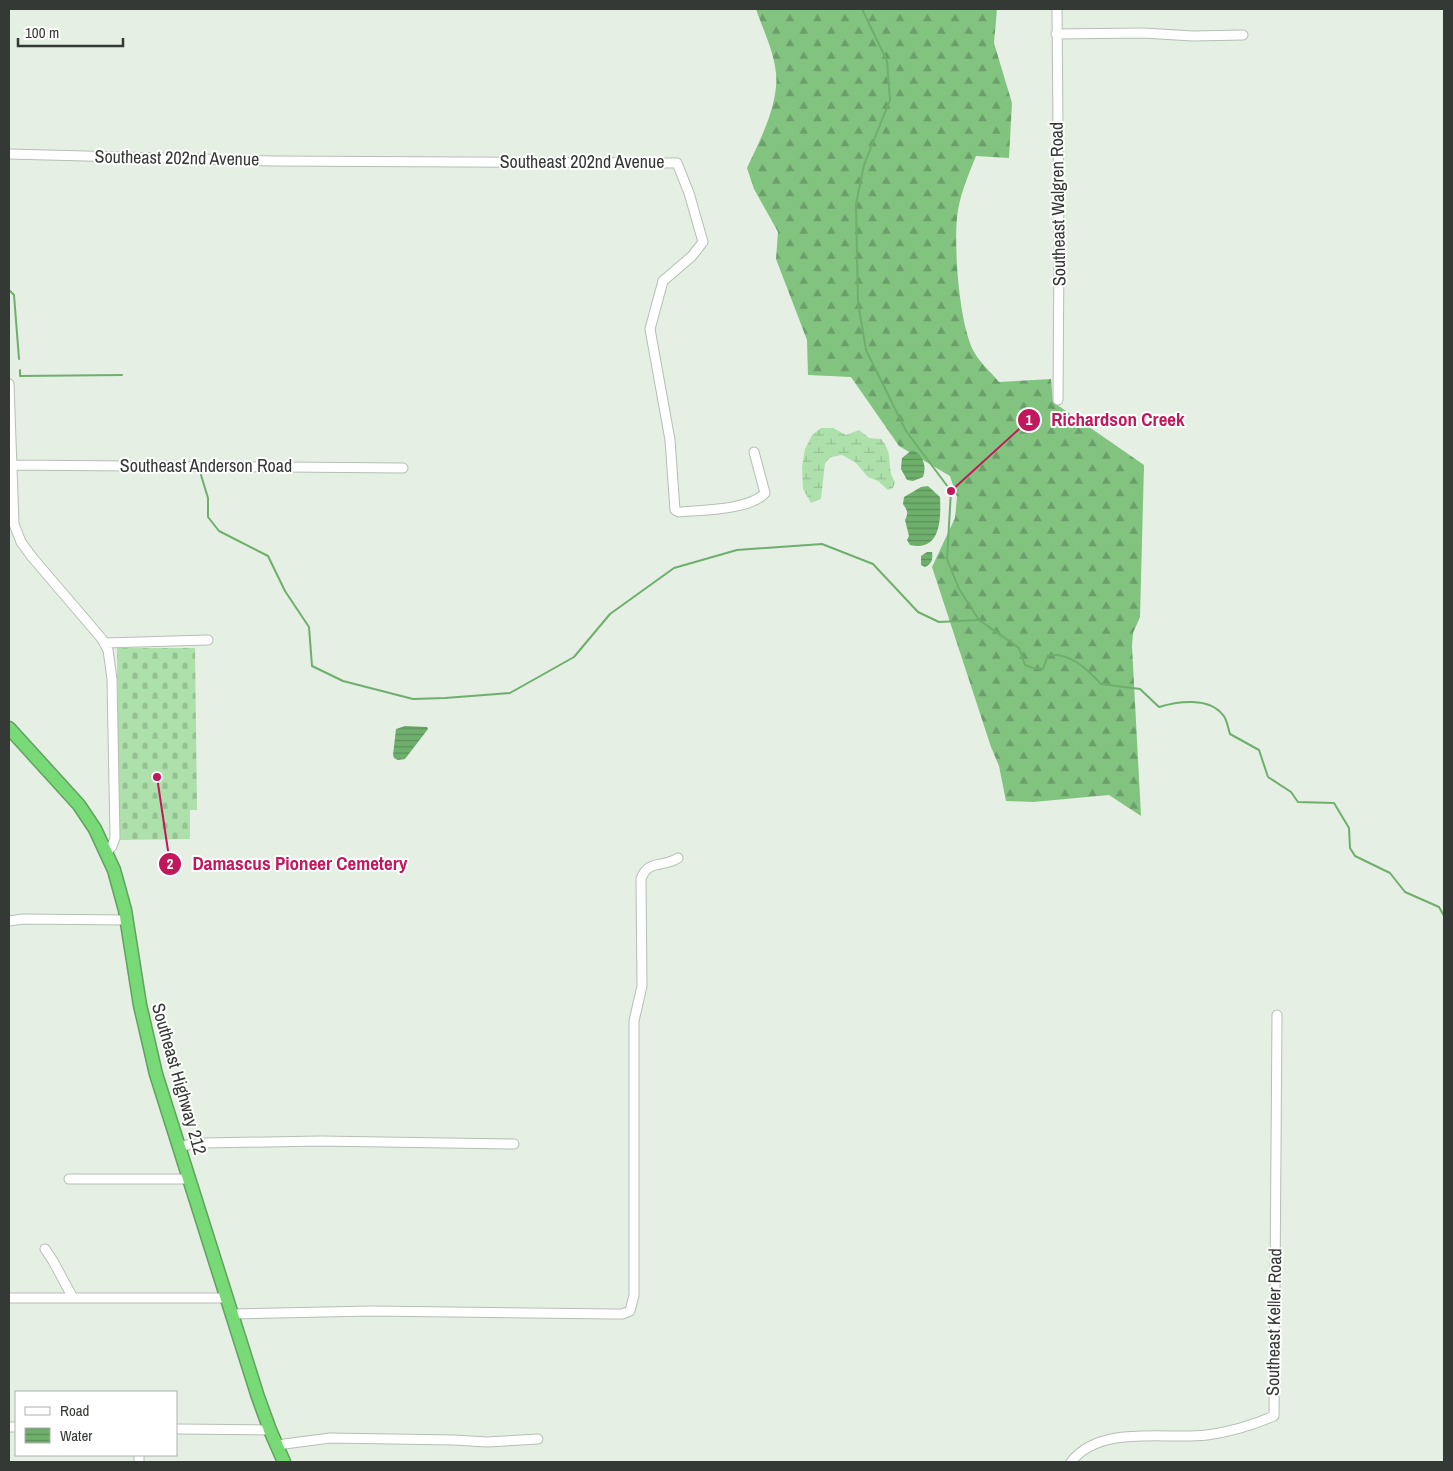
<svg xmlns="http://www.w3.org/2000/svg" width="1453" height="1471" font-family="'Archivo Narrow',sans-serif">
	<defs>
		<pattern id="forest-firs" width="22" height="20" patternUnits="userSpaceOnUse" patternTransform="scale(1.25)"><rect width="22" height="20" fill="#82c380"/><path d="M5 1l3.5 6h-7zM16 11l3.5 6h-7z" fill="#6b9f6a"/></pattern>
		<pattern id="wetland-marsh" width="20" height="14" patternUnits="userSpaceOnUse" patternTransform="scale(1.25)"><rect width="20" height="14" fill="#ade0aa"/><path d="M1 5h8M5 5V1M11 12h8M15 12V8" fill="none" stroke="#95c193"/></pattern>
		<pattern id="cemetery-stones" width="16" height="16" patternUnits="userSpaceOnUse" patternTransform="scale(1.25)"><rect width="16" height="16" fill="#ade0aa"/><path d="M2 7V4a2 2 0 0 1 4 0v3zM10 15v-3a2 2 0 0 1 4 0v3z" fill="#95c193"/></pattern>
		<pattern id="water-rules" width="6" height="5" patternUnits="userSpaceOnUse" patternTransform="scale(1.25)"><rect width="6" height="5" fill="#6eaf6c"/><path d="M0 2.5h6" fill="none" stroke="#5b8f5a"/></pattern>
	</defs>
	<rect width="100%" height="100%" fill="#e5efe4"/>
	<!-- forest -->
	<path fill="url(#forest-firs)" d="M756 9H997L994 43 1012 103 1009 158 976 156C968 176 959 196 957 218 954 250 959 321 973 350 978 361 991 372 999 382L1051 379 1053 402 1144 465 1140 617 1133 633 1132 646 1141 816 1109 795 1033 802 1006 801 999 766 991 747 932 567 955 518 957 497 950 476 899 446 851 377 808 375 807 340 776 259 778 232 754 189 747 168C759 142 773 116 776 87 779 61 764 33 756 9Z"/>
	<!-- wetland -->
	<path fill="url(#wetland-marsh)" d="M821 428H833L846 435 859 430 869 438 881 439C895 455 885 466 895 482L893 488 888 490 878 481 868 477 855 462 842 455 831 457 825 463 821 499 811 503 803 489 802 467 805 449 812 435Z"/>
	<!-- cemetery -->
	<path fill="url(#cemetery-stones)" d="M117 648H195L197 810H190V839L119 840Z"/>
	<!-- water -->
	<path fill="url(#water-rules)" d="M912 450C923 454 927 466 923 477L913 481 907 480 901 469 902 458Z
		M928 486 940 497C941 519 941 552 910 545L907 540 909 536 905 520C909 513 907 510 903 504L904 497 921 487Z
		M927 552H932C933 559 932 564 925 567L921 565V556Z
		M405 726 427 727 428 729 405 759 398 760 394 758 393 755 396 729Z"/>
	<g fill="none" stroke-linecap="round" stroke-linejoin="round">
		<!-- stream -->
		<path stroke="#6eaf6c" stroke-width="2" d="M862 9 887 61 890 100 864 165 856 204 858 303 866 350 906 431 951 491 947 559 959 589 979 620 1019 648 1025 665 1033 668 1043 669 1048 655C1070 652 1087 669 1101 684L1140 689 1159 707C1178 701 1209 697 1223 715 1227 719 1228 728 1230 734L1259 750 1268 777 1291 792 1298 802 1334 803 1349 828 1350 848 1355 856 1390 873 1405 892 1439 907 1444 916
			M9 290 14 295 19 359
			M20 370V376L122 375
			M201 475 208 498V517L219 531 268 556 285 591 309 627 312 666 343 681 413 699 445 698 510 693 574 657 610 614 674 568 737 550 822 544 873 564 918 612 939 622 978 620"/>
		<defs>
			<path id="minor" d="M1057 9 1059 249 1058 400
				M1056 34 1143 33 1193 36 1243 35
				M9 154 274 161 677 163 689 193 703 242 692 256 663 281 650 329 670 440 675 510 679 512C702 510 750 510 765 493L754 452
				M9 384 14 524 21 542 32 557 102 639 108 650 112 679 115 838 112 846 107 852
				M9 465 403 468
				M104 643 208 640
				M9 921 23 919 126 920
				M179 1146 204 1143 320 1141 514 1144
				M69 1179H190
				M45 1249 53 1261 73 1298
				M9 1298H227
				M232 1314 372 1311 614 1314H622L630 1311 634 1295V1021L642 986 641 879C648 859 663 868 678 858
				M9 1427H16
				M176 1429 270 1430
				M277 1445 330 1438 454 1440 487 1442 538 1439
				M139 1462V1455
				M1071 1462C1101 1424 1164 1440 1207 1435 1229 1432 1253 1425 1274 1416L1277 1015"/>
			<path id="highway" d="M9 728 79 805 95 829 114 870 125 910 140 1005 156 1074 258 1397 270 1430 284 1462"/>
		</defs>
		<!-- minor casing -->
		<use href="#minor" stroke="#b5bfb5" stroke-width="11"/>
		<!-- highway casing -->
		<use href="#highway" stroke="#60a25f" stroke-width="15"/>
		<!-- minor -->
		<use href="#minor" stroke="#fff" stroke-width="9"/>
		<!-- highway -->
		<use href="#highway" stroke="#77da76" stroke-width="12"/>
	</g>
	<g text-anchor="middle" stroke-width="4" stroke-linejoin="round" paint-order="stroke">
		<!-- street labels -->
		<g font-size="18" fill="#353935" stroke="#fff">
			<text transform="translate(177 158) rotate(1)" y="6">Southeast 202nd Avenue</text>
			<text x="582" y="168">Southeast 202nd Avenue</text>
			<text transform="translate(1058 204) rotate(-91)" y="6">Southeast Walgren Road</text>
			<text x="206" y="472">Southeast Anderson Road</text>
			<text transform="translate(179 1079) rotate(74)" y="6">Southeast Highway 212</text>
			<text transform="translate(1274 1322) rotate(-89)" y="6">Southeast Keller Road</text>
		</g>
	</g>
	<!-- callouts -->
	<path fill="none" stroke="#c2185b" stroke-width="2" d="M951 491L1029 420M157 777L170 864"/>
	<g fill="#c2185b" stroke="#fff" stroke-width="2">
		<circle cx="951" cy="491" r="5"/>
		<circle cx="157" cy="777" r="5"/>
		<circle cx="1029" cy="420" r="12"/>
		<circle cx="170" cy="864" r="12"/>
	</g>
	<g font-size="15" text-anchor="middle" font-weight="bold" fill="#fff">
		<text x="1029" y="425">1</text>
		<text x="170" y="869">2</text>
	</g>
	<g font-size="19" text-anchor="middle" font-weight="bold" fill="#c2185b" stroke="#fff" stroke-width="4" stroke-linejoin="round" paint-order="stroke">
		<text x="1118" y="426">Richardson Creek</text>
		<text x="300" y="870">Damascus Pioneer Cemetery</text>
	</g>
	<!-- border -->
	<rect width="1453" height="1471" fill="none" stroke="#353935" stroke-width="20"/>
	<!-- legend -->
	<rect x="15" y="1391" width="162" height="65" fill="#ffffff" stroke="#aeb0ae"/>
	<rect x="25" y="1407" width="25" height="8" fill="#ffffff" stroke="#aeb0ae"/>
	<text x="60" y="1416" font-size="15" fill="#353935">Road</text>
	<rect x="25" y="1428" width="25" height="15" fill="url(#water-rules)" stroke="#aeb0ae"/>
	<text x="60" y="1441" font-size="15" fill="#353935">Water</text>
	<!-- scale -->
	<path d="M18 38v8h105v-8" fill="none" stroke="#353935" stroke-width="2.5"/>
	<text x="25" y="38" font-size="15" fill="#353935" stroke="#ffffff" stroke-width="4" paint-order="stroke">100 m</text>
</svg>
